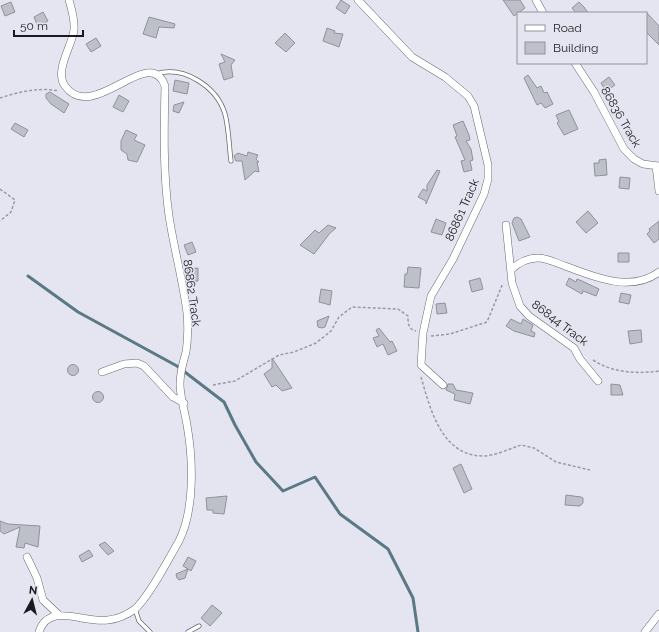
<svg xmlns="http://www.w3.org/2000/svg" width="659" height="632" font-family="Raleway,sans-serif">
	<rect width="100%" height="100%" fill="#e4e5f0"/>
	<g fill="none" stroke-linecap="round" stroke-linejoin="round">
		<!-- stream -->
		<path stroke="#5a7985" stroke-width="3" d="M28 276 78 312 177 366 224 402 235 425 256 462 283 491 315 477 340 514 388 549 413 598 418 632"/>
	</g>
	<!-- building -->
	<path fill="#bdbfc9" stroke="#90919a" d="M341 0 350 6 345 14 336 8Z
		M503 0H520L525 8 514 16Z
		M11 2 15 12 5 16 1 6Z
		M579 2 584 7 588 13H576L572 8Z
		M43 12 48 21 38 27 34 17Z
		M646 12 659 26V45L646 32Z
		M149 17 175 24 174 28 159 27 156 38 143 34Z
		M327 28 335 31 334 33 343 34 339 47 323 41Z
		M285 33 295 43 286 52 275 43Z
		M96 38 101 46 91 52 86 44Z
		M221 54 235 60 231 65 233 77 224 80 219 64 225 62Z
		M528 75 537 88 541 86 544 93 547 92 553 104 545 108 541 103 537 105 524 78Z
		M609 77 615 85 606 91 601 83Z
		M175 80 189 83 187 94 173 91Z
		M50 92 69 104 64 113 51 104 46 98V94Z
		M119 95 129 101 123 112 113 107Z
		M184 102 179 113 173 111 174 105Z
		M569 110 578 129 564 135 557 123 559 122 556 115Z
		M463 121 469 135 470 140 466 141 471 149 473 160 470 161 472 170 464 172 461 161 465 160 455 137 457 136 453 125Z
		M15 123 28 130 24 137 11 129Z
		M126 130 137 135 134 140 145 145 137 162 128 160 127 154 121 150V141Z
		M248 152 258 155 256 159 259 162H257L259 172 255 171 245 180 242 161H236L234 156 238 153 247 156Z
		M606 159 607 175 595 176 594 163H599V160Z
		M437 170 440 171 426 204V201L418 197 423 189 427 191V185Z
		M620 177 630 178 629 189 619 188Z
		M588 211 598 223 586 233 576 222Z
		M517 217 521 219 530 237 519 241 512 223 514 218Z
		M436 219 446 223 442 235 431 232Z
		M659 221V239L654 243 647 234 650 231 649 229Z
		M328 225 336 228 330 233 314 254 300 245 315 230 319 233Z
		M192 242 196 252 188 255 184 245Z
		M618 253H629V262H618Z
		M408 267 421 268 419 288 404 287 405 274H407Z
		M198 268V281L189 282 187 269Z
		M480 278 483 289 472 292 469 281Z
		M569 278 576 282 577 279 582 281 599 289 596 296 583 291 582 294 566 285Z
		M321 289 332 291 330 305 319 302Z
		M621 293 631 295 629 304 619 302Z
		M445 303 447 313 437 314 436 304Z
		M329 316 325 327 322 328 318 327 317 321Z
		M511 319 521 324 523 319 533 325 531 331 535 333 534 337 514 331 506 326Z
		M379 328 390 342 392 341 397 351 388 355 383 344 377 347 373 338 379 336 376 330Z
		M641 330 642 342 630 344 628 331Z
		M272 358 292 388 282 391 276 385 272 387 264 374 272 368Z
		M67.5 370a5.5 5.5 0 1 1 11 0a5.5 5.5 0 1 1-11 0Z
		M448 384H453L456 390 473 393 470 404 454 400 455 394 446 390Z
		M611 384 620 385 623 395H611Z
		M92.5 397a5.5 5.5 0 1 1 11 0a5.5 5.5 0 1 1-11 0Z
		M461 464 472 489 464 493 453 468Z
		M566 495 581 497 583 498V503L580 506 565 505Z
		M227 496 224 514 213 513V510H207L206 498Z
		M0 521 8 524 40 526 38 547 25 543 24 548 16 547 20 527 4 534 0 531Z
		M105 542 114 551 108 555 99 545Z
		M89 550 93 556 82 562 79 556Z
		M188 557 196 561 191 571 188 569 185 578 179 580 177 578 176 574 188 569 183 566Z
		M212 605 222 613 210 626 201 618Z"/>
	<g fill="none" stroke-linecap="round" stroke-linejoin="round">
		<defs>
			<path id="lane" d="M156 74C184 65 217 87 225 114 229 129 229 146 231 161
				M135 609 139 621 150 632
				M188 632 199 626"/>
			<path id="street" d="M358 0 412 57 445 77 468 96 474 106 488 165V179L484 194 453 259 431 296 423 333 421 365 443 385
				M536 0 543 13
				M575 63 594 92 624 149 634 159 643 164 659 166
				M656 166 659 191
				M506 225 512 283 520 306 529 316 574 348 580 359 598 381
				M511 270C518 263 528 258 538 258 547 258 556 263 565 266 594 277 631 293 659 272
				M102 372 124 364 137 363 144 366 173 397 184 403
				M27 557 37 578 43 600 59 615
				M39 632C49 601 84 624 108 620 117 619 127 615 135 609 149 597 169 558 179 541 195 509 193 459 187 425 185 412 180 397 180 384 180 373 183 362 186 352 188 340 188 325 187 313 183 281 174 249 169 216 163 173 164 130 165 86 150 42 93 125 65 86 54 71 72 46 74 30 75 20 72 10 69 0
				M645 632 659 614"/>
		</defs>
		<!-- lane casing -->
		<use href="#lane" stroke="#676972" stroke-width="5"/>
		<!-- street casing -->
		<use href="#street" stroke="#676972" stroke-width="8"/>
		<!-- path -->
		<path stroke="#999aa2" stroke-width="1.5" stroke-dasharray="3 2" stroke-linecap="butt" d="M0 98C18 92 40 87 59 91
			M0 189 15 200 11 212 0 221
			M431 336 450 334 487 322 503 283
			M593 360C613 373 636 374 659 371
			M421 377C430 408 441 455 482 456 495 456 509 449 521 445L534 448 556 462 590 470
			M213 385 235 381 279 355 294 352 316 343 331 331 339 317 352 307 398 309 408 316C408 323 408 329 416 331"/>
		<!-- lane -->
		<use href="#lane" stroke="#fff" stroke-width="3.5"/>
		<!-- street -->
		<use href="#street" stroke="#fff" stroke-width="7"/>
	</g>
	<g text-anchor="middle" stroke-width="3" stroke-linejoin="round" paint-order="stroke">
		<!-- street labels -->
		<g font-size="12" fill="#1a1a1e" stroke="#e4e5f0">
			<text transform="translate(621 117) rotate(60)" y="4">86836 Track</text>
			<text transform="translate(462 210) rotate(-66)" y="4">86861 Track</text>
			<text transform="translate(192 293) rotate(82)" y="4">86862 Track</text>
			<text transform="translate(560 323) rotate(37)" y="4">86844 Track</text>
		</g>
	</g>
	<!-- legend -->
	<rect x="517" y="12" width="130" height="52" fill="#e4e5f0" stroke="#93949c"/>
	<rect x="525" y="25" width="20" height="6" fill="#ffffff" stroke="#93949c"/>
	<text x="553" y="32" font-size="12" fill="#1a1a1e">Road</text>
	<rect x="525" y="42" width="20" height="12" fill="#bdbfc9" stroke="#93949c"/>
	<text x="553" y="52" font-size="12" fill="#1a1a1e">Building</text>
	<!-- north arrow -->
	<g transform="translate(32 600) rotate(7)" stroke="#e4e5f0" stroke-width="3" paint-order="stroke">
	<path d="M0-3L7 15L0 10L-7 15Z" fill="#1a1a1e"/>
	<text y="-6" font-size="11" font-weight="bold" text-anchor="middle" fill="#1a1a1e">N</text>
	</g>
	<!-- scale -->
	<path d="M14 30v6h69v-6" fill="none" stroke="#1a1a1e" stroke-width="2"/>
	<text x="20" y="30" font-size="12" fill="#1a1a1e" stroke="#e4e5f0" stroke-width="3" paint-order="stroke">50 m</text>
</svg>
